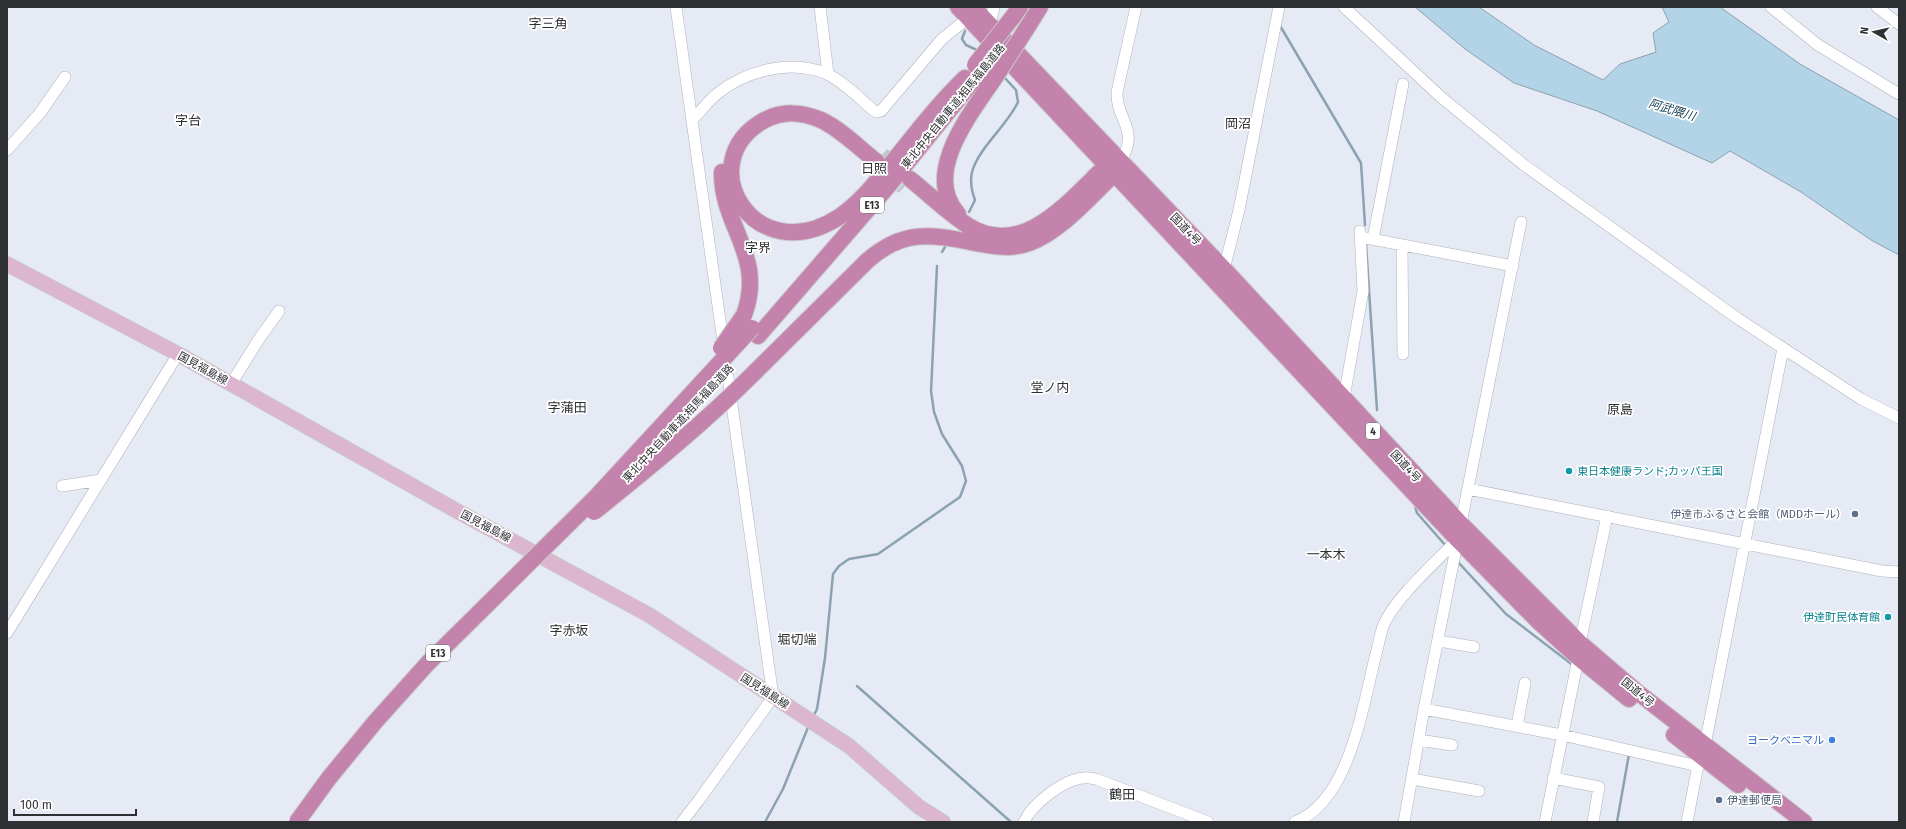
<svg xmlns="http://www.w3.org/2000/svg" width="1906" height="829" font-family="'Fira Sans','Noto Sans JP',sans-serif">
	<rect width="100%" height="100%" fill="#e6eaf4"/>
	<!-- water -->
	<path fill="#b3d3e7" stroke="#8ba2b1" d="M1415 7H1479L1534 45 1603 80 1620 64 1656 52 1653 33 1669 22 1662 7H1720L1800 64 1899 120V255L1871 240 1801 192 1730 151 1712 163 1597 111 1514 83 1465 49Z"/>
	<g fill="none" stroke-linecap="round" stroke-linejoin="round">
		<!-- stream -->
		<path stroke="#8ba2b1" stroke-width="2.5" d="M1279 24 1361 163 1365 225
			M965 31 962 39 966 45 979 51
			M987 58 996 68
			M969 212 975 200C972 192 970 181 972 172 979 147 1007 126 1018 102L1016 90 1003 76
			M1366 245 1377 410
			M942 252 945 247
			M1415 506 1417 513 1446 546
			M1458 562 1506 614 1574 666
			M857 686 1011 822
			M813 717 817 709 825 658 833 574 839 566 849 559 878 554 960 497 966 481 962 466 942 434 934 412 931 391 937 266
			M765 822 783 789 809 725
			M1617 822 1629 754"/>
		<!-- highway-tunnel -->
		<path stroke="#c1c5ce" stroke-width="16" stroke-dasharray="16 8" stroke-linecap="butt" d="M882 155 902 172
			M884 169 904 187"/>
		<defs>
			<path id="minor" d="M676 7 773 697 699 800 682 822
				M820 7 828 74
				M1344 7 1442 98 1524 165 1737 318 1861 399 1899 418
				M1771 7 1818 45 1899 94
				M1877 7 1899 24
				M987 29 990 25 994 7
				M693 119C701 111 709 100 718 93 748 70 791 59 827 74 844 82 859 98 873 110L877 112 881 111 942 39 968 18
				M7 150 40 113 65 77
				M1121 161C1140 128 1116 121 1117 92L1136 7
				M1366 238 1513 266
				M1373 239 1403 84
				M1402 245 1403 354
				M1224 269 1239 210 1279 7
				M231 384 259 339 279 311
				M1343 403 1363 291 1360 231
				M62 486 101 480
				M1468 489 1882 571 1899 572
				M7 633 178 354
				M1439 641 1474 647
				M1580 643 1607 516
				M1424 709 1562 735 1698 766
				M1517 726 1525 683
				M1419 740 1452 745
				M1705 745 1783 348
				M1553 778 1599 787 1593 822
				M1412 779 1479 791
				M1024 822C1032 804 1064 779 1084 778 1088 777 1093 779 1096 779L1208 822
				M1295 822C1350 801 1363 704 1376 654 1379 644 1380 633 1384 624 1396 597 1436 562 1457 540
				M1404 822 1424 709 1521 222
				M1545 822 1577 664 1580 659
				M1687 822 1699 760"/>
			<path id="major" d="M7 264 178 354 457 511 649 615 849 746 919 807 943 822"/>
			<path id="highway" d="M958 7 1458 540 1538 621 1580 659 1629 699
				M973 7 1224 269 1461 524 1580 643 1636 691 1804 822
				M1012 18 1020 7
				M1025 31 1040 7
				M877 162C859 148 842 130 821 120 803 112 782 110 763 121 690 163 754 272 839 217 860 203 876 182 892 163 915 134 938 104 965 78
				M722 172C721 226 766 256 744 315
				M910 179C930 195 949 214 970 227 1025 259 1070 199 1106 166L1116 163
				M958 214C921 173 972 112 996 76
				M758 336 889 185 981 71
				M754 373 867 261C905 227 934 235 981 244 997 247 1013 249 1029 243 1060 232 1090 197 1114 174L1119 165
				M1674 735 1738 785"/>
		</defs>
		<!-- minor casing -->
		<use href="#minor" stroke="#aeb2bc" stroke-width="12"/>
		<!-- major casing -->
		<use href="#major" stroke="#c9c9ca" stroke-width="16"/>
		<!-- highway casing -->
		<use href="#highway" stroke="#c9c9ca" stroke-width="18"/>
		<!-- minor -->
		<use href="#minor" stroke="#fff" stroke-width="11"/>
		<!-- major -->
		<use href="#major" stroke="#dcb5ce" stroke-width="14"/>
		<!-- highway -->
		<use href="#highway" stroke="#c483ad" stroke-width="16"/>
		<defs>
			<path id="highway-bridge" d="M975 65 1012 18
				M996 76 1025 31
				M721 348 744 315
				M594 512C649 468 704 423 754 373
				M297 822 329 778 375 722 428 663 594 499 752 328"/>
		</defs>
		<!-- highway-bridge casing -->
		<use href="#highway-bridge" stroke="#c9c9ca" stroke-width="18" stroke-linecap="butt"/>
		<!-- highway-bridge -->
		<use href="#highway-bridge" stroke="#c483ad" stroke-width="16"/>
	</g>
	<!-- markers -->
	<g fill="#0f9aa8" stroke="#fff" stroke-width="1.5">
		<circle cx="1569" cy="471" r="4"/>
		<circle cx="1888" cy="617" r="4"/>
	</g>
	<g fill="#5c6f8a" stroke="#fff" stroke-width="1.5">
		<circle cx="1855" cy="514" r="4"/>
		<circle cx="1719" cy="800" r="4"/>
	</g>
	<circle fill="#3f7fe0" stroke="#fff" stroke-width="1.5" cx="1832" cy="740" r="4"/>
	<g text-anchor="middle" stroke-width="3.5" stroke-linejoin="round" paint-order="stroke">
		<!-- shield labels -->
		<g fill="#fff" stroke="#6d6e71" stroke-width="1">
			<rect x="860" y="197" width="24" height="16" rx="3"/>
			<rect x="1366" y="423" width="14" height="16" rx="3"/>
			<rect x="426" y="645" width="24" height="16" rx="3"/>
		</g>
		<g font-size="10" font-weight="bold" fill="#2f3034">
			<text x="872" y="209">E13</text>
			<text x="1373" y="435">4</text>
			<text x="438" y="657">E13</text>
		</g>
		<!-- street labels -->
		<g font-size="11" fill="#2f3034" stroke="#fff">
			<text transform="translate(953 106) rotate(-51)" y="4">東北中央自動車道;相馬福島道路</text>
			<text transform="translate(1186 229) rotate(46)" y="4">国道4号</text>
			<text transform="translate(203 368) rotate(29)" y="4">国見福島線</text>
			<text transform="translate(678 423) rotate(-47)" y="4">東北中央自動車道;相馬福島道路</text>
			<text transform="translate(1406 466) rotate(47)" y="4">国道4号</text>
			<text transform="translate(486 526) rotate(28)" y="4">国見福島線</text>
			<text transform="translate(765 691) rotate(33)" y="4">国見福島線</text>
			<text transform="translate(1638 692) rotate(39)" y="4">国道4号</text>
		</g>
		<!-- culture labels -->
		<g font-size="11" fill="#0d838f" stroke="#fff" text-anchor="start">
			<text x="1577" y="475">東日本健康ランド;カッパ王国</text>
			<text x="1880" y="621" text-anchor="end">伊達町民体育館</text>
		</g>
		<!-- service labels -->
		<g font-size="11" fill="#4e5e75" stroke="#fff" text-anchor="end">
			<text x="1847" y="518">伊達市ふるさと会館（MDDホール）</text>
			<text x="1727" y="804" text-anchor="start">伊達郵便局</text>
		</g>
		<!-- shop labels -->
		<g font-size="11" fill="#366cbe" stroke="#fff" text-anchor="end">
			<text x="1824" y="744">ヨークベニマル</text>
		</g>
		<!-- water labels -->
		<g font-size="12" font-style="italic" fill="#113a50" stroke="#fff">
			<text transform="translate(1672 110) rotate(17)" y="4">阿武隈川</text>
		</g>
		<!-- quarter labels -->
		<g font-size="13" fill="#2f3034" stroke="#fff">
			<text x="548" y="28">字三角</text>
			<text x="188" y="125">字台</text>
			<text x="1238" y="128">岡沼</text>
			<text x="874" y="173">日照</text>
			<text x="758" y="252">字界</text>
			<text x="1050" y="392">堂ノ内</text>
			<text x="567" y="412">字蒲田</text>
			<text x="1620" y="414">原島</text>
			<text x="1326" y="559">一本木</text>
			<text x="569" y="635">字赤坂</text>
			<text x="797" y="644">堀切端</text>
			<text x="1122" y="799">鶴田</text>
		</g>
	</g>
	<!-- border -->
	<rect width="1906" height="829" fill="none" stroke="#2f3034" stroke-width="16"/>
	<!-- north arrow -->
	<g transform="translate(1874 32) rotate(278)" stroke="#ffffff" stroke-width="3" paint-order="stroke">
	<path d="M0-3L7 15L0 10L-7 15Z" fill="#2f3034"/>
	<text y="-6" font-size="11" font-weight="bold" text-anchor="middle" fill="#2f3034">N</text>
	</g>
	<!-- scale -->
	<path d="M14 809v6h122v-6" fill="none" stroke="#2f3034" stroke-width="2"/>
	<text x="20" y="809" font-size="12" fill="#2f3034" stroke="#ffffff" stroke-width="3" paint-order="stroke">100 m</text>
</svg>
